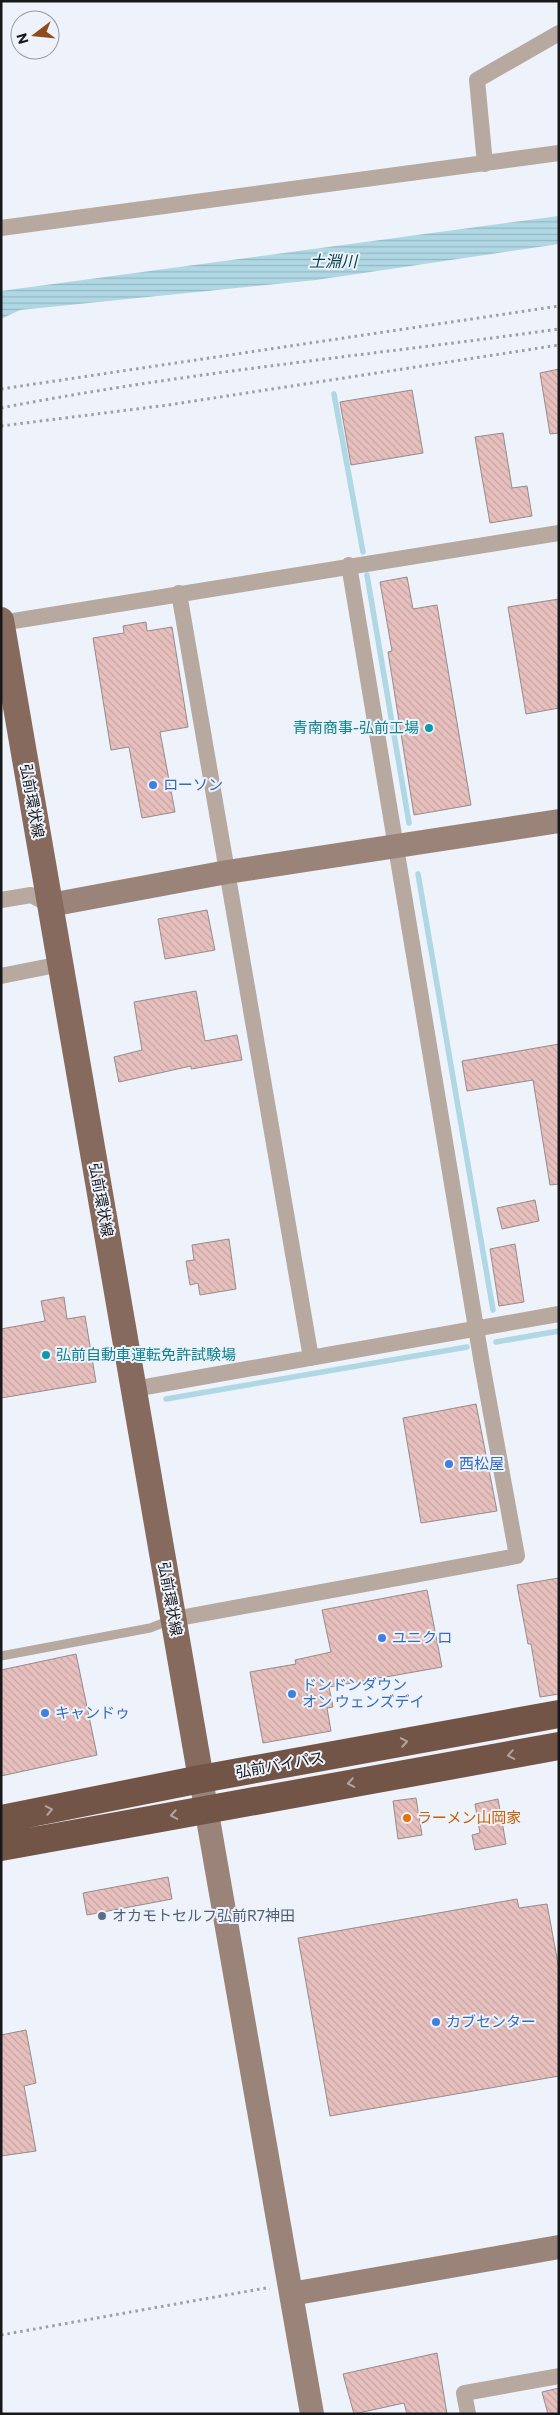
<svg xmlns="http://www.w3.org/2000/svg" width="560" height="2415" font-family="Commissioner,'Noto Sans JP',sans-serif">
	<defs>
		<pattern id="water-rules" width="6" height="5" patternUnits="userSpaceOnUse" patternTransform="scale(1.25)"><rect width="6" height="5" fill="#afd7e4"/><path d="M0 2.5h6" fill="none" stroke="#96b8c3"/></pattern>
		<pattern id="building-back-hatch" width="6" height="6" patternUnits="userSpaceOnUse" patternTransform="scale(1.25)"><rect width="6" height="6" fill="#e7c0be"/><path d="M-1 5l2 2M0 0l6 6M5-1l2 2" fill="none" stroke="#c5a4a3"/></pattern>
	</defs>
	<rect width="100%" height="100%" fill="#eef2fa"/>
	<!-- water -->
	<path fill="url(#water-rules)" d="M559 216V244L316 280 20 310 1 319V291Z"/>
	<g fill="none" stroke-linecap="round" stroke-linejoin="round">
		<!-- stream -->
		<path stroke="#afd7e4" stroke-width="5.5" d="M334 394 363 552
			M367 575 409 823
			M418 874 493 1310
			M496 1342 559 1331
			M166 1399 467 1347"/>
	</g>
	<!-- building -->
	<path fill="url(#building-back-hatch)" stroke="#958c8b" d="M559 369V433L550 434 540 373Z
		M412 390 423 453 351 465 340 402Z
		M503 433 512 488 527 486 532 516 490 523 475 437Z
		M407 577 413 609 437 605 471 805 414 815 388 652 392 651 380 582Z
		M559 599V708L526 714 508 607Z
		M146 622 147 631 172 627 188 727 160 732 175 812 142 818 129 747 111 750 93 638 124 633 123 626Z
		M207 910 215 950 165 959 158 919Z
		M196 991 205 1041 237 1035 242 1060 191 1069V1066L119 1082 114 1057 142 1050 134 1002Z
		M559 1044V1184L550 1185 533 1080 467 1091 462 1061Z
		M535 1200 539 1221 502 1229 497 1208Z
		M229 1239 236 1289 200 1295 198 1283 190 1285 186 1261 194 1260 192 1245Z
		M515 1244 524 1302 499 1306 490 1249Z
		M64 1297 67 1319 85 1316 96 1382 1 1398V1329L45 1321 41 1301Z
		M476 1404 497 1511 421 1523 403 1418Z
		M559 1578V1694L540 1697 531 1644H528L517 1585Z
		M427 1590 442 1667 329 1687 333 1707 327 1708 331 1731 263 1743 250 1672 296 1664 295 1660 331 1652 322 1610Z
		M76 1654 97 1755 1 1776V1670Z
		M416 1798 422 1835 398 1839 393 1801Z
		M498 1799 506 1844 475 1850 472 1835 480 1833 475 1804Z
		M168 1877 172 1899 87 1915 83 1893Z
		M517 1899 519 1908 547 1904 559 1969V2076L330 2116 298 1938Z
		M26 2030 36 2083 24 2086 36 2151 1 2156V2035Z
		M437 2353 447 2414H407L404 2403 354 2414 343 2374Z
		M559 2388V2414H548L542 2392Z"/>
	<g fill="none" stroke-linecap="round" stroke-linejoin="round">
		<!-- path -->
		<path stroke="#9c9fa5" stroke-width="3" stroke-dasharray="2.5 4" stroke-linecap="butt" d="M1 389 559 306
			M1 408C186 372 373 355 559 329
			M1 426 168 405 559 345
			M1 2335 266 2288 270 2289"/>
		<!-- lane -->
		<path stroke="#b7a8a0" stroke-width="9" d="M1 1656 150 1628 171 1620"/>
		<!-- street -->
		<path stroke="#b7a8a0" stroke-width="16" d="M485 164 477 80 559 33
			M1 228 559 153
			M179 593 311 1358
			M1 623 559 533
			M1 900 31 895 50 905
			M1 976 61 964
			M134 1389 559 1314
			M174 1619 517 1556 482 1364 349 565
			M468 2414 464 2393 559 2376"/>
		<!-- secondary -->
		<path stroke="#9a8479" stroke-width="24" d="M50 905 227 872 559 821
			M201 1779 312 2414
			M291 2294 559 2247"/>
		<!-- primary -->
		<path stroke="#856a5d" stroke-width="26" d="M1 620 201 1779"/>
		<!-- highway -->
		<path stroke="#725546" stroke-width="28" d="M1 1819 201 1779 559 1714
			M1 1847 559 1746"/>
	</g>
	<!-- one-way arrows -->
	<defs><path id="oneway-chevron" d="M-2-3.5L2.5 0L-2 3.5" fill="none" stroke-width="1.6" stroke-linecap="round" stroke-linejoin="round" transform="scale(1.25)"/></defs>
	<g stroke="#b0a4a0">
		<use href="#oneway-chevron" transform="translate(404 1742) rotate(-10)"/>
		<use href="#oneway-chevron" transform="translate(511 1755) rotate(170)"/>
		<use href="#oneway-chevron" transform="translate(351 1783) rotate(170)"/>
		<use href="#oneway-chevron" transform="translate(49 1810) rotate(-11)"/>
		<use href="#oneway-chevron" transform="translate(174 1815) rotate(170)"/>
	</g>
	<!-- markers -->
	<g fill="#0f9aa8" stroke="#eef2fa" stroke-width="2">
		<circle cx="429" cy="728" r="5"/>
		<circle cx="46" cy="1355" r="5"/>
	</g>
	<g fill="#3f7fe0" stroke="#eef2fa" stroke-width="2">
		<circle cx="153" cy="785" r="5"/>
		<circle cx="449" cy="1464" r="5"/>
		<circle cx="382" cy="1638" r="5"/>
		<circle cx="292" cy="1694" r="5"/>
		<circle cx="45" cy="1713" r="5"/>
		<circle cx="436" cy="2022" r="5"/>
	</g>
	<circle fill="#e8710a" stroke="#eef2fa" stroke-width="2" cx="407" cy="1818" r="5"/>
	<circle fill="#5c6f8a" stroke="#eef2fa" stroke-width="2" cx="102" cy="1916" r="5"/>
	<g text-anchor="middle" stroke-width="4" stroke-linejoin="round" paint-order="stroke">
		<!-- culture labels -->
		<g font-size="15" fill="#0d838f" stroke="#eef2fa" text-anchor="end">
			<text x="419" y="733">青南商事-弘前工場</text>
			<text x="56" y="1360" text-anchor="start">弘前自動車運転免許試験場</text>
		</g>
		<!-- shop labels -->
		<g font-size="15" fill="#366cbe" stroke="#eef2fa" text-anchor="start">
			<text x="163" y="790">ローソン</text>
			<text x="459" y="1469">西松屋</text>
			<text x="392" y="1643">ユニクロ</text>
			<text x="302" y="1690">ドンドンダウン<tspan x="302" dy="17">オン ウェンズデイ</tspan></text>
			<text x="55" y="1718">キャンドゥ</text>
			<text x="446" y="2027">カブセンター</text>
		</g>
		<!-- street labels -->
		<g font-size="15" fill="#17181b" stroke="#eef2fa">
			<text transform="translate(32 801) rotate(80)" y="5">弘前環状線</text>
			<text transform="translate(101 1200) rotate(80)" y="5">弘前環状線</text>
			<text transform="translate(170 1599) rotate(80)" y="5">弘前環状線</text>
			<text transform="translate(280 1765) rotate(-10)" y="5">弘前バイパス</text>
		</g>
		<!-- food labels -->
		<g font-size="15" fill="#c56008" stroke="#eef2fa" text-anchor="start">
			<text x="417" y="1823">ラーメン山岡家</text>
		</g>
		<!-- service labels -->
		<g font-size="15" fill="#4e5e75" stroke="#eef2fa" text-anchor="start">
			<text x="112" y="1921">オカモトセルフ弘前R7神田</text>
		</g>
		<!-- water labels -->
		<g font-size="16" font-style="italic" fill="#013e4c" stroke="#eef2fa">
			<text x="333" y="267">土淵川</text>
		</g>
	</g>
	<!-- border -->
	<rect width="560" height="2415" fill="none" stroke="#17181b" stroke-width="5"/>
	<!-- north arrow -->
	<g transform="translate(35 35) rotate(254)"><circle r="24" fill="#eef2fa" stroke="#989ba1"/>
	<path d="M0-4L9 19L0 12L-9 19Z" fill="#8e4b1c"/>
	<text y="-8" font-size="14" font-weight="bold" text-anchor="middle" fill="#17181b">N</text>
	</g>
</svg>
